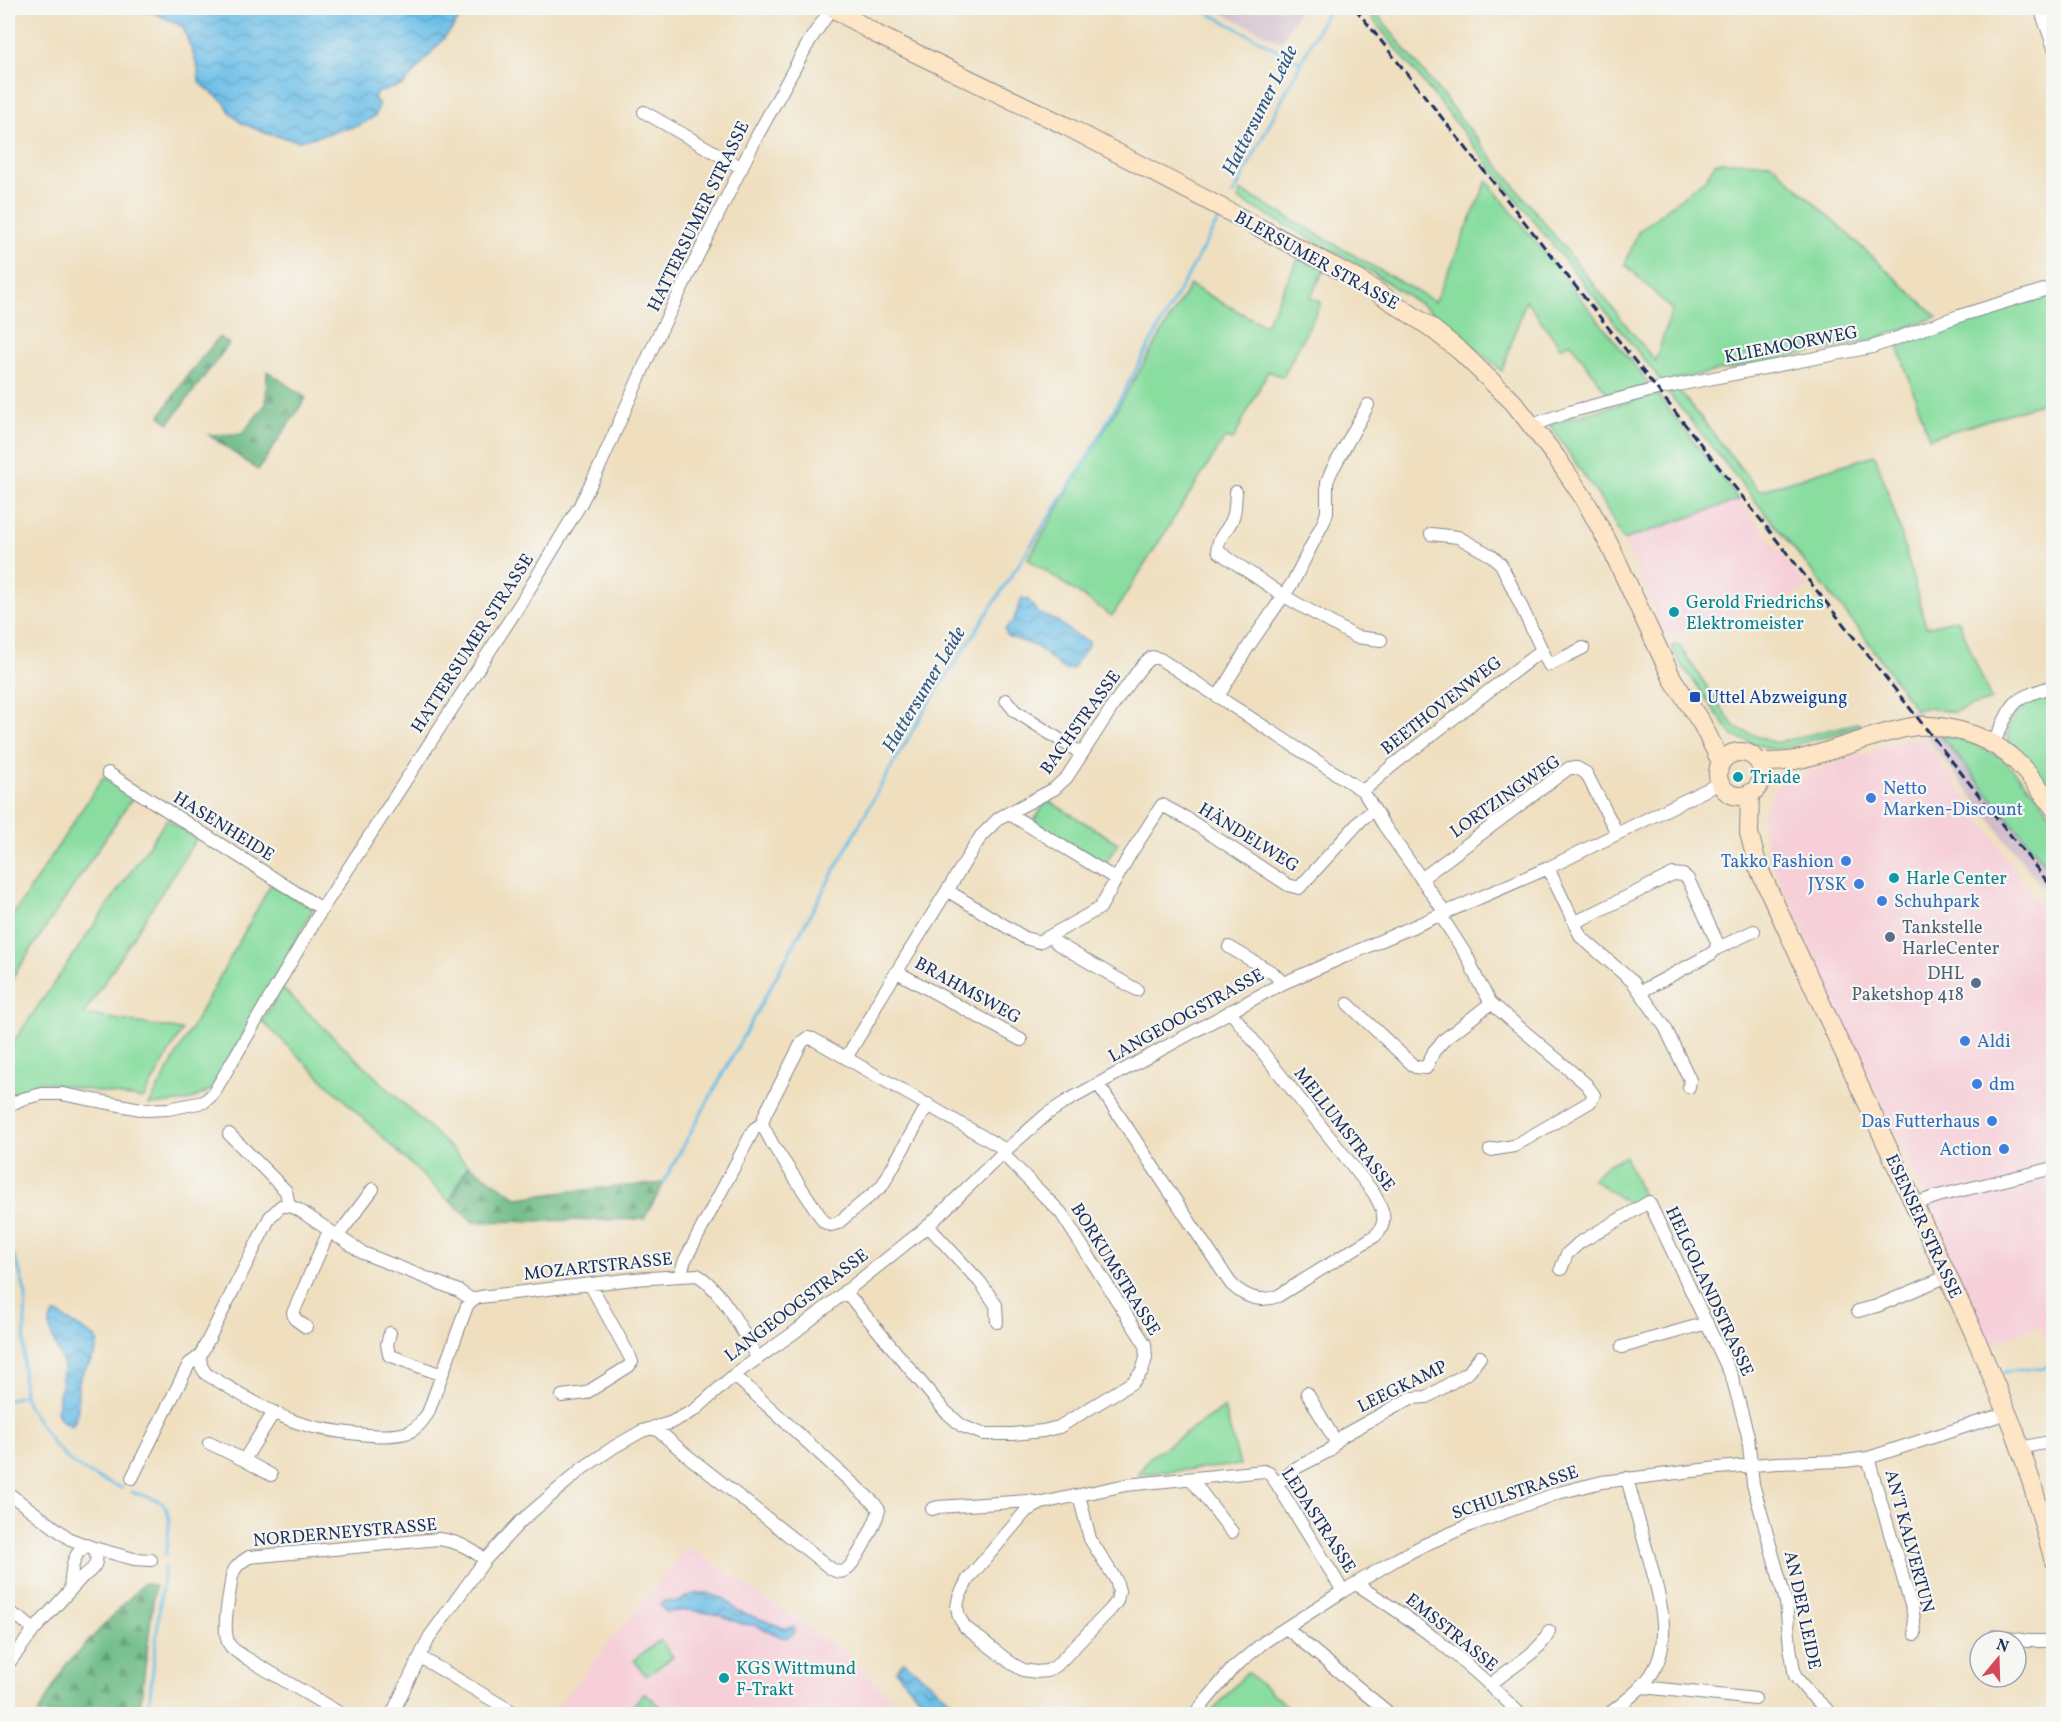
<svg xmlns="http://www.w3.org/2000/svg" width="2061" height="1722" font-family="Vollkorn,serif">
	<defs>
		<pattern id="forest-firs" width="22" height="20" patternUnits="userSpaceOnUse" patternTransform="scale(1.5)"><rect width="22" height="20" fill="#6ebc86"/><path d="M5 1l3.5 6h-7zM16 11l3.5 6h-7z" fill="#5a9971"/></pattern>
		<pattern id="water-waves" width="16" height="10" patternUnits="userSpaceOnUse" patternTransform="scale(1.5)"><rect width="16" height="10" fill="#6cbfe8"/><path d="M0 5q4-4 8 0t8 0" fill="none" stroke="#589cbf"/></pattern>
	</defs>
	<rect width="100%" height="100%" fill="#f6f6f2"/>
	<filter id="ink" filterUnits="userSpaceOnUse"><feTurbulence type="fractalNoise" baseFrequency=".0167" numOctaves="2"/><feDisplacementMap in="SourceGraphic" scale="12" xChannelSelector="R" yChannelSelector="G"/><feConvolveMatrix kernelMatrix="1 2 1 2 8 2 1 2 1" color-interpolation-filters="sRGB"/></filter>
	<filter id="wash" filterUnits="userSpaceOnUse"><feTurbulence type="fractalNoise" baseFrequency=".008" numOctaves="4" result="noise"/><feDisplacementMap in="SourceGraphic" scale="24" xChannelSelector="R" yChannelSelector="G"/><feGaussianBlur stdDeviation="1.35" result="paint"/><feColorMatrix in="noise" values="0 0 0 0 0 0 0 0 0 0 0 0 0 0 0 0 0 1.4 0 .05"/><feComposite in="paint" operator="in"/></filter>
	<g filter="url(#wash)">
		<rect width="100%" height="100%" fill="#efdfbf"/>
		<!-- built -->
		<path fill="#f6cfd8" d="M1739 500 1809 589 1668 638 1623 540Z
			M1914 737H1924L2039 905 2053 901V1355L2039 1325 1987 1346 1923 1192 1831 996 1769 856 1761 818 1774 790 1782 781Z
			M688 1546 841 1650 908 1714H551Z"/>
		<!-- industrial -->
		<path fill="#d1bdca" d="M1212 8H1300L1281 42Z
			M1915 709 1948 742 2053 873V901L1907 712Z"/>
		<!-- green -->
		<path fill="#88dd9f" stroke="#52867e" stroke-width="1.5" d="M1364 8H1372L1655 361 1672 310 1625 264 1638 232 1706 178 1716 162 1771 163 1937 317 1866 342 1662 382Z
			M1487 181 1650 385 1609 396 1570 342 1561 348 1526 300 1502 371 1431 311 1371 272 1238 199 1242 191 1435 302Z
			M1298 259 1325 269 1310 297 1321 303 1283 377 1268 371 1233 440 1225 438 1112 616 1028 559 1190 285 1265 326Z
			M2053 293V400L1929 438 1897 343 1960 321Z
			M1677 388 1759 491 1875 455 1898 523 1926 627 1958 619 1991 700 1953 712 1927 708 1915 709 1864 636 1666 390Z
			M1657 394 1739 500 1623 540 1605 506 1549 424Z
			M1678 644 1735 728 1775 743 1857 723 1863 726 1780 749H1771L1733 736 1676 657 1672 647Z
			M2050 692 2053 694V795L2029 760 2013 747 2008 737 2009 725 2018 709 2028 701Z
			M1940 735 1964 739 2002 758 2039 797 2053 818V873Z
			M103 777 133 797 8 984V923Z
			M1047 800 1118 843 1105 864 1034 821Z
			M167 819 196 839 84 1014 182 1030 143 1099 42 1082 8 1096V1050Z
			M271 884 313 909 222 1073 211 1090 188 1101 149 1105Z
			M282 988 468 1165 449 1201 262 1021Z
			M1625 1156 1643 1197 1631 1205 1592 1179 1607 1165Z
			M1224 1408 1240 1465 1138 1474 1150 1457Z
			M660 1640 673 1657 646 1676 634 1660Z
			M1247 1672 1296 1714H1210Z
			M644 1693H645L669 1714H638L631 1708Z"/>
		<!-- forest -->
		<path fill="url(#forest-firs)" stroke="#447672" stroke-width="1.5" d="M219 337 229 344 169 423 160 416 187 376Z
			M267 371 306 398 258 470 209 435 242 434 266 404Z
			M469 1165 518 1198 581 1190 664 1183 644 1219 473 1222 451 1201Z
			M144 1583 155 1586 139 1714H38L65 1666Z"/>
		<!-- water -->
		<path fill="url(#water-waves)" stroke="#4477a3" stroke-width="1.5" d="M117 8H467L451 30 403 85 376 93 374 98 379 105 375 116 360 125 300 141 268 134 240 122 230 112 225 103 199 82 198 68 183 27 155 13Z
			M1022 598 1028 600 1038 613 1057 621 1072 633 1089 642 1088 646 1072 669 1064 670 1037 647 1007 636 1005 629 1013 622Z
			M54 1314H58L97 1339C100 1354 86 1365 80 1378 74 1394 83 1412 72 1426 64 1424 60 1420 57 1412 58 1401 64 1372 63 1364 60 1350 42 1327 54 1314Z
			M707 1593 725 1599 736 1610 784 1628 794 1627 795 1632 788 1638 782 1637 755 1625 742 1624 720 1615 689 1610 666 1612 660 1605 664 1601 680 1602C686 1594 697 1593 707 1593Z
			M904 1661 967 1714H940L914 1692 896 1671Z"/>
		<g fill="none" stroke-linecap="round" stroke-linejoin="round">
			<!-- stream -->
			<path stroke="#6cbfe8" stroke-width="3" d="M1199 8 1300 62
				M2050 8 2054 19
				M1233 195 1329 8
				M663 1183 880 787 924 711 1086 460 1219 219
				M8 1243 19 1269 26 1295 23 1375 24 1395 28 1406 54 1445 72 1463 97 1478 122 1488
				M2004 1372 2054 1366
				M8 1400 24 1395
				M132 1492C141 1495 151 1497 159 1501 176 1511 167 1539 165 1555
				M148 1714 164 1568"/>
		</g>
	</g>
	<g filter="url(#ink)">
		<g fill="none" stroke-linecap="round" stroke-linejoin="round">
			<defs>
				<path id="street" d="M2040 8 2054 48
					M644 112 742 168
					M1532 425 1569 412 1657 389 1872 347 1959 316 2054 287
					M1236 492C1235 500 1236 509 1233 517 1230 529 1214 539 1219 552L1284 596 1356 637 1381 640
					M1542 650 1549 665 1583 648
					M1218 697 1248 647 1293 582 1324 521 1327 512V482L1331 472 1368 405
					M1006 700 1015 711 1082 754
					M1993 743C2015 703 2006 700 2054 686
					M108 773 322 909
					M1363 791 1393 765 1542 650 1501 564 1492 556 1458 537 1431 534
					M1008 813 1116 879
					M1548 868 1581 937 1633 982 1640 992 1665 1027 1690 1080 1689 1087
					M1421 879 1569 768H1577L1586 773 1617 833
					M948 891 1025 938 1039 942 1100 908 1129 856 1162 805 1186 818 1288 885 1299 888 1362 819 1374 810
					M1441 916 1468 958 1477 979 1491 1003 1586 1084 1594 1095 1590 1102 1514 1146 1490 1150
					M1574 923 1673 874 1683 875 1688 879 1717 942 1716 949 1711 954 1640 992
					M1051 937 1058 944 1137 990
					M1229 947 1273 973 1283 983
					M1716 949 1754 931
					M897 972 1021 1040
					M1348 1004 1415 1067 1426 1068 1434 1051 1445 1039 1491 1003
					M846 1058 872 1015 876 1005 981 836 999 818 1054 789 1067 777 1120 695C1131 684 1139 665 1152 657L1160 659 1363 791 1383 824 1446 914
					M1098 1084 1231 1284C1245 1297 1259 1303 1278 1296L1375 1236C1390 1222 1382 1207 1373 1192L1230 1011
					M8 1106 22 1099 42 1094H62L146 1110 168 1109 204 1102 213 1094 322 909 522 601 580 505 599 468 655 342 757 136 810 40 832 8
					M762 1124 773 1145 824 1222 831 1225 838 1223 882 1186 928 1104
					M229 1134 286 1191 289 1206
					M1914 1204 1938 1196 2054 1168
					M928 1226 980 1282 996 1305 997 1322
					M337 1237 373 1189
					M1561 1269 1567 1254 1579 1243 1649 1202 1732 1377 1748 1436 1753 1484 1786 1602 1790 1647 1795 1676 1809 1693 1832 1714
					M680 1275 685 1260 754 1129 762 1124 765 1114 802 1042 807 1038 813 1039 1006 1150
					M845 1291 945 1411 962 1426 983 1434H1013L1043 1431 1059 1427 1133 1382 1142 1371 1146 1358 1145 1344 1061 1213 1002 1153
					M1858 1311 1877 1306 1948 1276
					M306 1327 295 1319 293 1313 329 1231
					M390 1333 387 1344 389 1355 442 1375
					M1622 1347 1707 1323
					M200 1356 270 1217 281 1206H289L299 1210 363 1253 459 1291 472 1300
					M562 1396 586 1393 629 1366 632 1362 630 1357 590 1284
					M654 1427 689 1457 830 1568C835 1571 839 1573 844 1571 855 1566 876 1522 879 1510L874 1503 734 1375
					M1336 1442 1344 1435 1411 1398 1427 1397 1469 1372 1480 1357
					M209 1443 244 1460 274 1412
					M2020 1448 2054 1441
					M1868 1458 1913 1612 1915 1634
					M244 1460 271 1475
					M132 1478 189 1364 200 1356 201 1366 206 1374C231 1388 264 1410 291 1420 315 1430 385 1441 409 1432 418 1428 423 1420 428 1413L467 1306 472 1300 480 1297 634 1279 697 1275C721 1288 744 1334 757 1358
					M1191 1479 1232 1532
					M1277 1484 1296 1468 1329 1451 1336 1442 1307 1393
					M8 1493 70 1539 94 1548C100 1561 95 1569 83 1576L34 1630
					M1079 1495 1090 1539 1116 1580 1119 1591 1117 1601 1111 1609 1056 1666 1047 1671 1036 1672 1023 1670 1011 1663 965 1627 959 1617 957 1607 959 1597 968 1579 1026 1511 1042 1503 1126 1485 1264 1471 1269 1473 1277 1484 1343 1591
					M932 1509 938 1507 1028 1501 1041 1503
					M94 1548 134 1559 151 1560
					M1356 1584C1420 1624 1467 1661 1520 1714
					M70 1590C72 1574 70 1552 88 1546
					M8 1612 21 1619 34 1630 8 1664
					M1286 1628 1390 1714
					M1995 1636 2028 1641H2054
					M420 1657 516 1714
					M1490 1685C1506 1670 1544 1650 1549 1631
					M1643 1687 1755 1699
					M341 1714 248 1659C242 1655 233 1651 229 1644 221 1629 230 1593 232 1576 234 1567 241 1562 249 1557L439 1539C459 1542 470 1548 485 1560
					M392 1714 430 1636 485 1560 520 1522 583 1468 614 1447 642 1431 670 1423 695 1410 734 1375 795 1332 928 1226 1006 1150 1047 1114 1067 1101 1279 985 1548 868 1720 783
					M1195 1714 1232 1669 1264 1642 1343 1591 1397 1559 1424 1545 1470 1525 1558 1493 1602 1482 1718 1468 1777 1463 1845 1461 1868 1458 2007 1413
					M1609 1714C1625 1701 1644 1688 1654 1670 1673 1636 1658 1592 1649 1558 1641 1531 1634 1504 1627 1478"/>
				<path id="secondary" d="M833 8 876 34 1066 126 1359 280 1430 327 1460 351 1514 403 1556 457 1585 500 1610 546 1672 678 1702 724 1721 762
					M1718 774a22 22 0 1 1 44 0a22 22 0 1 1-44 0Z
					M1759 762C1772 762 1787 762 1800 759 1837 750 1873 734 1911 727 1926 724 1941 727 1956 730 2005 741 2026 769 2054 808
					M1750 793 1749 833 1758 867 1972 1329 2014 1429 2032 1484 2054 1561"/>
			</defs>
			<!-- street casing -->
			<use href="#street" stroke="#85878e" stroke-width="14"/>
			<!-- secondary casing -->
			<use href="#secondary" stroke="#85878e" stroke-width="20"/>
			<!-- street -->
			<use href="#street" stroke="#fff" stroke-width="12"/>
			<!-- secondary -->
			<use href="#secondary" stroke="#fde5c5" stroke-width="18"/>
			<!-- rail -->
			<path stroke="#1b2f5e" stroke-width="3" stroke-dasharray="9 4.5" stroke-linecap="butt" d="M1355 8 2054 890"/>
		</g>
	</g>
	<!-- markers -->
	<g fill="#0f9aa8" stroke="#f6f6f2" stroke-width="2">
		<circle cx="1674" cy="612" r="6"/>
		<circle cx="1738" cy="777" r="6"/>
		<circle cx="1894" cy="878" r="6"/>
		<circle cx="724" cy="1678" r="6"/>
	</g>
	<rect fill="#1a4fb4" stroke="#f6f6f2" stroke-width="2" x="1689" y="691" width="12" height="12" rx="3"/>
	<g fill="#3f7fe0" stroke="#f6f6f2" stroke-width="2">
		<circle cx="1871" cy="798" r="6"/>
		<circle cx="1846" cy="861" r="6"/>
		<circle cx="1859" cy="884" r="6"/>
		<circle cx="1882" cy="901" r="6"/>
		<circle cx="1965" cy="1041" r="6"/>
		<circle cx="1977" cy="1084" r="6"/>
		<circle cx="1992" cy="1121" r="6"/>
		<circle cx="2004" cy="1149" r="6"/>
	</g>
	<g fill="#5c6f8a" stroke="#f6f6f2" stroke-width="2">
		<circle cx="1890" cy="937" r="6"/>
		<circle cx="1976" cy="983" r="6"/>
	</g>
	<g text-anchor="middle" stroke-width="4.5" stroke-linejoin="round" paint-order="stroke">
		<!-- street labels -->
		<g font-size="18" fill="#1b2f5e" stroke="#f6f6f2">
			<text transform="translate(698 216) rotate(-64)" y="6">HATTERSUMER STRASSE</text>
			<text transform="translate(1317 260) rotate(29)" y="6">BLERSUMER STRASSE</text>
			<text transform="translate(1791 344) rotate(-11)" y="6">KLIEMOORWEG</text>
			<text transform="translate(472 643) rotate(-57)" y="6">HATTERSUMER STRASSE</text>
			<text transform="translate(1441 705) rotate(-38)" y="6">BEETHOVENWEG</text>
			<text transform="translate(1080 722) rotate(-54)" y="6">BACHSTRASSE</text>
			<text transform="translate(1505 796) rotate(-35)" y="6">LORTZINGWEG</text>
			<text transform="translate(224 826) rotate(32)" y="6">HASENHEIDE</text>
			<text transform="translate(1249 837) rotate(32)" y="6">HÄNDELWEG</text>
			<text transform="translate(968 990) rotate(29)" y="6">BRAHMSWEG</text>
			<text transform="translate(1186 1015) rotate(-29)" y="6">LANGEOOGSTRASSE</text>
			<text transform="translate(1345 1129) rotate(52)" y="6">MELLUMSTRASSE</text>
			<text transform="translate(1924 1226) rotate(65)" y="6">ESENSER STRASSE</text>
			<text transform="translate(598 1266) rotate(-6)" y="6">MOZARTSTRASSE</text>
			<text transform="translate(1116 1269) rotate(58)" y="6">BORKUMSTRASSE</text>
			<text transform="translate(1710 1291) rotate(65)" y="6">HELGOLANDSTRASSE</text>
			<text transform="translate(796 1305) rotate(-37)" y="6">LANGEOOGSTRASSE</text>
			<text transform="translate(1402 1386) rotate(-26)" y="6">LEEGKAMP</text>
			<text transform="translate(1515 1492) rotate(-19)" y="6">SCHULSTRASSE</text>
			<text transform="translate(1319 1520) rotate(57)" y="6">LEDASTRASSE</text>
			<text transform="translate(345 1532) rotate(-5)" y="6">NORDERNEYSTRASSE</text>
			<text transform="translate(1910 1541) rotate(75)" y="6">AN'T KALVERTUN</text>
			<text transform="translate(1803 1610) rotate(78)" y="6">AN DER LEIDE</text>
			<text transform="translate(1452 1632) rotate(39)" y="6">EMSSTRASSE</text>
		</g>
		<!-- culture labels -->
		<g font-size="18" fill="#0d838f" stroke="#f6f6f2" text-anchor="start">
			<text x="1686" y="608">Gerold Friedrichs<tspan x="1686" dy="21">Elektromeister</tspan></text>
			<text x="1750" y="783">Triade</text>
			<text x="1906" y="884">Harle Center</text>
			<text x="736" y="1674">KGS Wittmund<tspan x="736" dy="21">F-Trakt</tspan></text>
		</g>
		<!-- transit labels -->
		<g font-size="18" fill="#164399" stroke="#f6f6f2" text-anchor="start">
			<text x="1707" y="703">Uttel Abzweigung</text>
		</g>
		<!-- shop labels -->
		<g font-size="18" fill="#366cbe" stroke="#f6f6f2" text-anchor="start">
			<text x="1883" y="794">Netto<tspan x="1883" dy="21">Marken-Discount</tspan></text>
			<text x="1834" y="867" text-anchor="end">Takko Fashion</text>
			<text x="1847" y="890" text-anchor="end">JYSK</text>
			<text x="1894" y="907">Schuhpark</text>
			<text x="1977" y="1047">Aldi</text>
			<text x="1989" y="1090">dm</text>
			<text x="1980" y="1127" text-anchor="end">Das Futterhaus</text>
			<text x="1992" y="1155" text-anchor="end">Action</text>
		</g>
		<!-- service labels -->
		<g font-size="18" fill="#4e5e75" stroke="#f6f6f2" text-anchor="start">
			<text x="1902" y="933">Tankstelle<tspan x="1902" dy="21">HarleCenter</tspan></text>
			<text x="1964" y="979" text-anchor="end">DHL<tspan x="1964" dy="21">Paketshop 418</tspan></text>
		</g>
		<!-- water labels -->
		<g font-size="20" font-style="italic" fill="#335a87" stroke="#f6f6f2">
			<text transform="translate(1259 110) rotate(-63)" y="7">Hattersumer Leide</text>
			<text transform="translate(923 689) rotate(-59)" y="7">Hattersumer Leide</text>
		</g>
	</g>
	<!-- margin -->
	<rect width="2061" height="1722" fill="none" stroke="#f6f6f2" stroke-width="30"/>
	<!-- north arrow -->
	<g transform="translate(1998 1659) rotate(19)"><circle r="28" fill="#f6f6f2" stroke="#9ea6b7" stroke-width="1.5"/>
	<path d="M0-4.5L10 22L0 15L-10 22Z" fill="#d1495b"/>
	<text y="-9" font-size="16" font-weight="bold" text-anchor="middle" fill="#1b2f5e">N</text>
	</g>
</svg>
